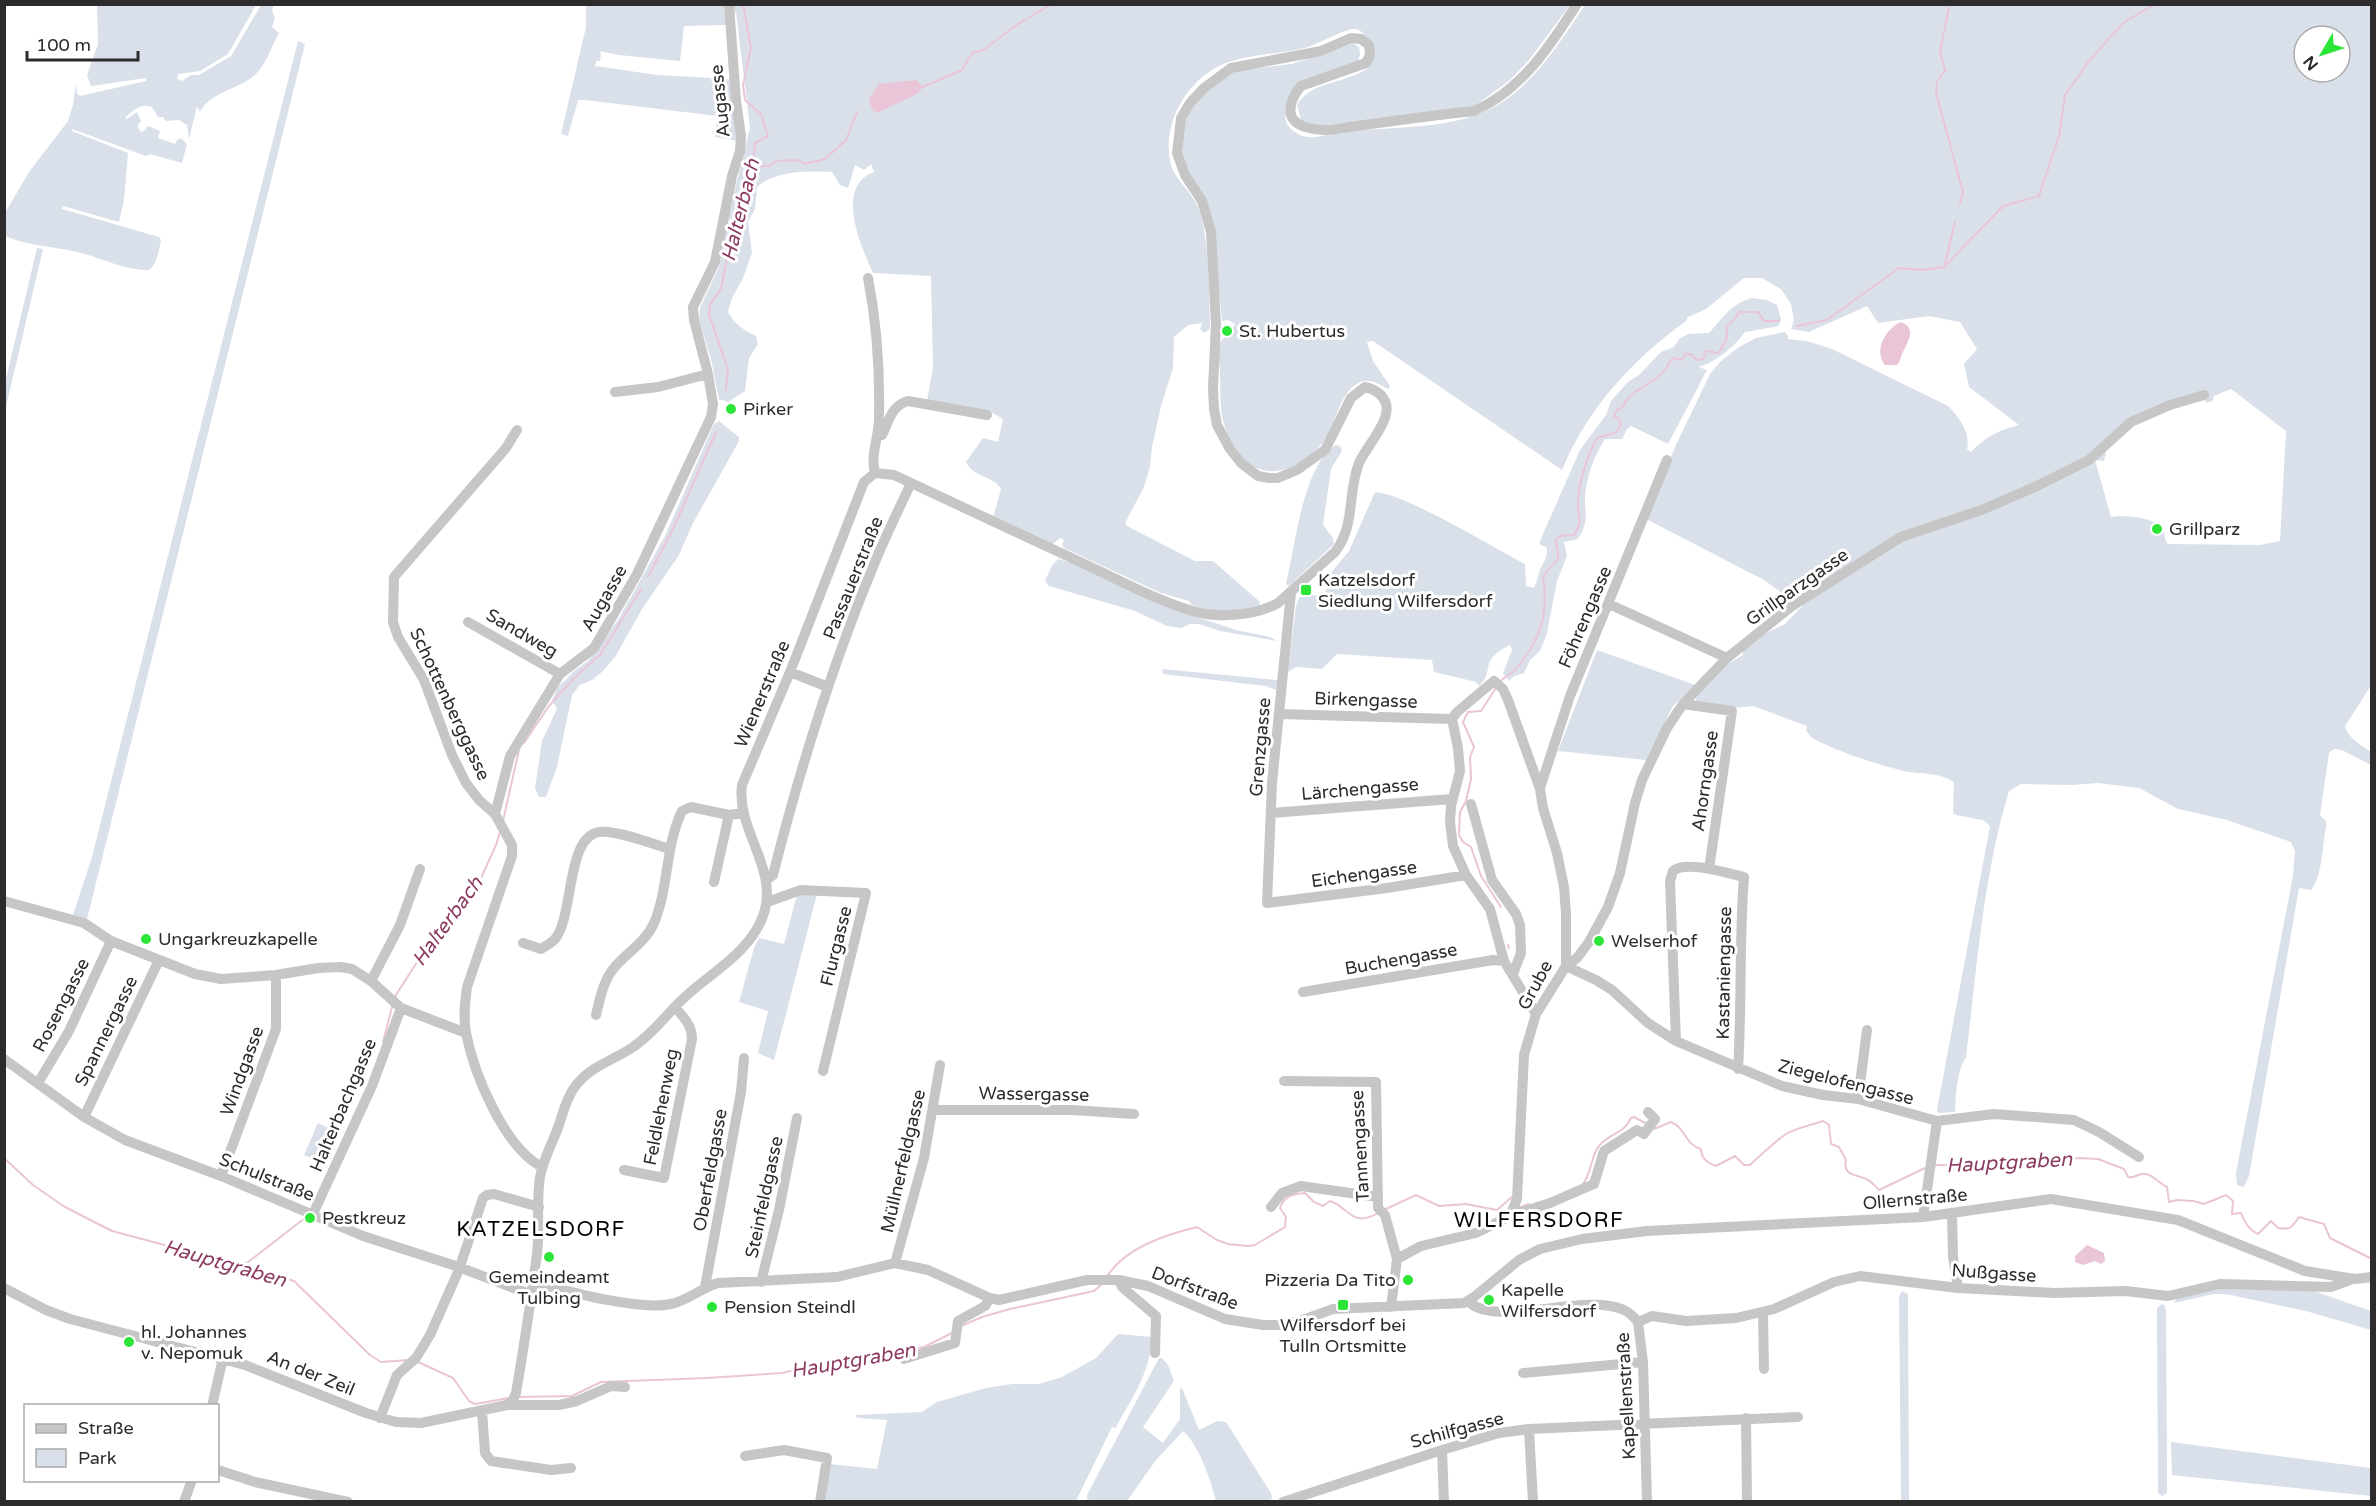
<svg xmlns="http://www.w3.org/2000/svg" width="2376" height="1506" font-family="'Varela Round',sans-serif">
	<rect width="100%" height="100%" fill="#fff"/>
	<!-- green -->
	<path fill="#d9e0ea" fill-rule="evenodd" d="M97 5H256L228 54 200 71 178 74 177 79 182 81 191 75H199L231 56 261 5H274L272 10 275 18 272 27 279 33C272 45 266 65 255 75 239 89 210 92 200 112L197 106 189 139 187 125 179 120 166 121 163 117H158L152 107C140 103 134 110 125 118L127 119 137 112 141 121 137 126 141 132 145 130 148 126 160 131 158 138 175 144 177 140 181 138 187 144 182 163 150 154 146 156 72 129V131L128 153 124 200 119 222 63 206 62 209 159 237 161 240C159 250 157 264 149 270 125 271 100 257 77 252 53 246 28 246 5 236V213L29 172 68 121 73 105 76 84 77 94 80 96 146 81V78L91 86 87 75 98 44Z
		M586 5H1570L1529 60 1510 80 1472 108 1390 119 1312 126 1301 120 1297 105C1311 80 1348 84 1369 67L1371 44C1367 39 1363 30 1355 29 1346 28 1317 45 1304 48 1280 54 1256 54 1232 61 1190 73 1160 122 1171 165 1175 180 1192 192 1198 207 1210 239 1209 295 1210 329L1204 333 1200 329 1202 323 1188 325 1174 337 1173 368 1161 406 1152 447 1150 467 1144 487 1125 523 1127 526 1195 561H1213L1260 602 1259 606 1230 611 1209 610 1192 605 1189 601 1161 593 1064 548 1062 545 1064 540 1060 538 1053 544 993 518 1001 489C993 475 975 479 966 462L983 438 998 442 1003 419 989 411 927 401 933 368 931 276 873 273C861 246 834 187 874 172L871 164 864 170 855 165 848 188 840 185 832 172C810 171 775 170 757 187L755 209 748 222 752 253 743 278 732 298 728 312C735 325 744 330 756 336L758 344 749 358 745 391 728 402 719 399 711 359 699 320 700 308 719 267 723 250 726 225 750 128 736 12 726 25 684 26 680 61 619 55 599 51 601 53 600 61H596L595 66 657 75 729 79 738 141 715 137 717 116 585 100H578L568 136 561 134 586 27Z
		M1585 5H2371L2372 684 2345 726C2347 737 2362 746 2371 752V765L2342 750 2334 749 2329 753 2320 815 2326 821V827C2322 846 2323 874 2311 890L2299 888 2249 1176 2244 1187 2237 1185 2236 1173 2293 876 2295 851 2291 842 2227 820 2178 809 2139 788 2098 783 2071 785 2021 784 2009 791C1983 876 1977 969 1966 1057 1956 1073 1956 1094 1955 1112L1938 1113 1937 1110 1990 826 1983 820 1956 815 1953 813 1954 782C1935 771 1923 775 1904 771 1872 763 1841 753 1812 738L1806 731 1807 726 1753 706 1733 708 1696 701V698L1728 664 1743 655V651L1764 634 1785 624 1808 600 1793 601 1764 580 1648 520V516L1675 447 1710 374 1720 362 1739 347 1756 338 1785 332 1788 336V339L1807 341 1832 349 1948 406C1959 417 1971 433 1967 449L1971 452C1985 437 1999 430 2019 425L1969 387 1964 364 1977 349 1960 322 1929 316 1878 323 1867 306 1809 332 1791 329 1794 320 1791 304 1781 289 1762 278H1744L1706 309 1688 317 1686 321C1633 359 1587 409 1562 470L1373 341 1367 342 1373 361 1390 386 1388 389C1378 384 1369 377 1358 383 1338 395 1336 425 1323 442 1304 469 1262 486 1239 453 1218 422 1221 410 1220 374 1220 365 1218 357 1218 347 1222 337 1230 334 1235 324L1228 320 1222 321 1213 232 1182 158 1183 126 1188 113 1206 91 1226 75 1241 70 1292 64 1353 43 1359 47 1360 55 1358 62C1343 68 1324 72 1311 80 1302 86 1282 110 1286 121 1288 129 1299 136 1307 137 1319 138 1331 133 1343 132 1392 126 1456 131 1499 104 1537 81 1561 40 1585 5ZM2304 36H2340V72H2304ZM2231 389 2286 431 2280 541 2260 545 2168 544C2164 539 2165 535 2163 530 2154 516 2125 515 2111 517L2095 460 2104 461 2106 453 2104 452 2135 423 2192 402 2205 400 2206 403 2213 401 2214 396Z
		M298 41 305 44 87 919 73 915 92 857Z
		M37 248 43 249 5 411V383Z
		M1752 298 1767 300 1777 305 1781 319 1779 326 1745 332C1734 347 1715 363 1698 367L1707 370 1668 444 1631 426 1627 429 1622 439H1605C1595 455 1589 470 1586 488 1582 512 1592 516 1578 539L1564 542 1567 556 1557 581 1547 633 1540 651 1530 660 1524 673 1514 676 1509 681 1503 673 1512 650 1510 645C1504 647 1494 655 1491 659 1486 667 1490 676 1479 686L1476 682 1434 672 1432 660 1337 654 1322 669 1296 667 1288 672 1296 606 1299 598 1305 594 1318 596 1326 591 1330 574 1349 551 1375 492C1404 493 1494 548 1525 564L1526 586 1534 588C1537 582 1537 579 1539 573 1542 563 1548 560 1547 548L1539 544 1543 534 1580 450 1606 415 1611 401 1628 382 1639 375 1661 352 1674 347 1679 339 1688 334 1709 333C1724 317 1729 305 1752 298Z
		M719 421 739 437V441L693 523 679 555 642 609 615 657 603 671 592 680 580 685 572 695 557 767 546 797H539L535 788 542 741 557 709 552 700 558 687 574 671 588 661 618 620 665 536 714 424Z
		M1336 445 1340 446 1342 451 1331 469 1323 525 1333 538 1334 544 1289 586 1286 584C1295 548 1303 464 1336 445Z
		M1058 559 1072 563 1173 609 1236 630 1270 637 1277 641 1220 631 1199 624H1190L1181 628 1167 626 1135 611 1049 586 1045 581 1052 565Z
		M1597 650 1695 685 1673 706 1646 760 1558 751Z
		M1162 669 1277 680 1278 682 1276 690 1266 686 1163 674Z
		M817 894 774 1060 758 1053 768 1011 739 1002 754 948 759 938 784 944 797 895Z
		M318 1123 335 1131 321 1162 304 1155Z
		M2211 1289 2311 1290 2371 1311V1330L2306 1311 2226 1294H2213L2174 1303 2176 1299Z
		M1902 1291 1908 1294 1909 1502 1901 1501 1899 1296Z
		M2162 1304 2165 1306 2166 1314 2167 1468V1493L2162 1496 2158 1493 2157 1315V1308Z
		M1118 1334 1152 1337C1150 1371 1135 1394 1118 1423L1116 1428 1112 1427 1076 1501 825 1502 830 1464 877 1469 887 1420 859 1418 856 1417V1415L922 1412 937 1402 986 1388 1012 1384H1039L1062 1377 1096 1358Z
		M1159 1358H1162L1168 1365 1174 1381 1143 1427 1163 1443 1180 1419V1389L1182 1388 1199 1430 1217 1421 1226 1422 1271 1493 1272 1498 1270 1500 1216 1501C1211 1481 1199 1445 1183 1431L1156 1460 1127 1501H1091L1087 1499V1495Z
		M2171 1442 2371 1468V1496L2172 1475Z"/>
	<!-- water -->
	<path fill="#eac5d7" d="M917 80 923 87 917 94 877 113 872 110 869 98 879 84Z
		M1901 322C1917 328 1908 341 1903 352 1900 357 1901 361 1897 365H1885C1873 351 1886 328 1901 322Z
		M2087 1245 2104 1253 2105 1261 2101 1264 2095 1261 2083 1265 2075 1262V1256Z"/>
	<g fill="none" stroke-linecap="round" stroke-linejoin="round">
		<!-- stream -->
		<path stroke="#eac5d7" stroke-width="2" d="M1950 4 1940 51 1945 71 1937 81 1936 93 1963 192 1960 204
			M923 87 962 70 972 53 983 50 1018 24 1052 4
			M753 167 770 166 776 161 798 160 804 164 825 159 846 140 857 112
			M1945 264 1955 222
			M1797 326 1827 320 1899 268 1922 270 1944 267 2003 206 2039 196 2059 136 2065 95 2089 61 2123 23 2155 4
			M726 390 728 369 709 315 710 305 721 288 743 180 753 167 755 143 768 136 761 114 745 100 743 85 751 48 743 4
			M648 577 673 529 716 432
			M1501 681C1505 676 1512 674 1516 669 1540 639 1549 617 1543 577 1556 557 1563 566 1555 540L1561 536 1574 535C1583 520 1579 522 1578 508 1577 487 1587 456 1597 438L1615 433 1621 425 1619 419 1614 416 1617 410 1623 407C1629 389 1654 385 1665 370 1669 365 1668 362 1673 358L1681 360 1686 354H1691L1696 360 1703 359 1706 351 1718 353C1724 345 1730 337 1726 327L1735 319 1739 312H1758L1764 321H1779
			M1496 688 1481 711 1468 712 1463 722 1474 747 1470 757 1471 779 1466 801 1460 812 1459 835 1463 842 1471 847 1481 876 1501 907
			M524 743 549 706 575 677 600 655 641 589
			M503 821 519 750
			M1508 945 1509 948
			M394 998 437 931 481 878 496 845 500 832
			M383 1042 392 1007
			M1654 1129 1671 1122C1686 1128 1685 1145 1701 1149 1701 1158 1707 1163 1716 1166L1735 1156 1744 1165H1750C1762 1154 1773 1143 1786 1134 1796 1128 1812 1125 1823 1121L1829 1125 1831 1144 1839 1147 1846 1160C1842 1177 1858 1174 1868 1180 1872 1182 1876 1187 1879 1190L1925 1168
			M4 1158 33 1185 65 1207 112 1231 243 1266 294 1281 370 1355 381 1362 409 1360
			M1934 1165 1999 1166 2013 1158 2046 1157 2063 1160 2079 1158 2098 1159 2124 1169 2128 1177C2135 1179 2139 1172 2146 1174 2153 1175 2160 1184 2167 1187L2169 1202 2177 1200 2193 1201 2204 1204 2226 1195 2233 1201 2232 1214 2241 1213C2244 1221 2250 1231 2258 1234L2271 1221 2278 1228C2291 1230 2292 1227 2299 1217L2324 1224 2330 1238 2372 1259
			M1582 1185C1592 1174 1590 1157 1599 1146 1609 1133 1624 1134 1631 1118L1634 1117 1647 1124
			M1517 1208 1529 1204
			M1386 1209 1416 1195 1439 1206 1466 1204 1497 1210H1509
			M1498 1209 1512 1197
			M243 1266 305 1218
			M1108 1275C1127 1247 1165 1235 1197 1227L1217 1240 1228 1244 1248 1246 1255 1245 1285 1227 1286 1217 1280 1208C1284 1195 1294 1194 1305 1193L1314 1202 1323 1206 1330 1201C1350 1208 1352 1228 1378 1213
			M961 1326 982 1317 1010 1309 1094 1291 1101 1285
			M418 1362 453 1378 469 1401 475 1404 509 1398
			M517 1397 572 1396 601 1382 707 1378 782 1373 821 1364 840 1362 924 1347 952 1333"/>
		<!-- minor -->
		<path stroke="#c6c6c6" stroke-width="10" d="M868 278C877 324 880 371 879 418 879 438 870 454 875 473
			M615 392 658 387 708 374
			M882 435C889 421 891 406 908 401L987 415
			M1291 593 1272 783 1267 903 1387 888 1466 875
			M1609 604 1727 658
			M468 622 560 674
			M790 672 828 687
			M1683 704 1732 711 1709 869
			M1279 714 1452 719
			M1540 788 1570 696 1667 460
			M1471 804 1492 880 1516 914 1520 925 1521 953 1513 974
			M1271 813 1452 799
			M495 814 479 800 466 783 452 755 424 680 398 637 393 622 394 577 506 448 517 430
			M767 880 773 875C800 768 833 663 875 562 886 535 899 509 911 483
			M714 882 729 815
			M4 901 84 923 111 941 195 974 221 979 276 975 318 968 340 967 352 969 371 981 401 1008 466 1033
			M767 902 801 890 866 893 823 1071
			M523 943 541 949C545 946 552 943 555 939 574 916 566 837 599 832 614 829 653 844 670 849
			M1566 966 1577 958 1589 942 1608 907 1620 873 1635 803 1642 780 1667 728 1683 704 1727 658 1792 606 1901 537 1984 509 2039 485 2089 460 2131 422 2170 405 2204 395
			M1566 966 1596 980 1612 990 1648 1023 1676 1041 1782 1086 1823 1095 1858 1099 1937 1121 1994 1114 2074 1120 2099 1132 2139 1157
			M371 981 400 925 420 869
			M1303 992 1493 960 1504 961
			M596 1015C600 999 603 981 614 968 626 953 646 942 654 923 669 888 665 846 682 811L691 807 729 815 743 813
			M1676 1041 1670 881 1673 871C1686 860 1727 873 1744 877 1739 941 1742 1005 1738 1069
			M4 1059 84 1117 125 1140 221 1176 363 1236 459 1267 532 1295
			M1284 1081 1376 1082 1378 1208 1385 1215 1397 1259
			M38 1083 69 1031 111 941
			M1858 1099 1867 1030
			M933 1110H1072L1134 1114
			M84 1117 159 960
			M542 1167C504 1147 474 1074 466 1033 463 1018 465 1002 467 987L512 856V845L495 814 510 756 560 674 594 648 637 574 711 417 713 404 708 374 694 320 693 307 715 262 732 176 740 151 741 136 736 101 729 4
			M624 1170 664 1178 692 1039C692 1025 684 1018 675 1007
			M221 1176 276 1029V975
			M1271 1207 1282 1193 1301 1186 1378 1197
			M313 1214 372 1086 401 1008
			M1952 1214 1953 1257 1958 1288
			M1510 1216 1550 1203 1594 1184 1604 1151 1637 1130 1644 1134 1655 1119 1648 1112
			M1923 1217 1937 1121
			M895 1263 924 1158 940 1065
			M1119 1280 1122 1287 1156 1316 1155 1353
			M533 1282C567 1291 638 1311 671 1304 687 1301 701 1288 718 1283L837 1277 895 1263 928 1270 990 1298 999 1300 1087 1280H1119L1148 1286 1225 1319 1263 1325H1281L1300 1321 1333 1309 1464 1303 1474 1297 1519 1260 1540 1249 1582 1239 1647 1231 1923 1217 2051 1199 2178 1220 2305 1271 2355 1279 2372 1277
			M761 1282 779 1210 797 1118
			M705 1287 741 1092 744 1058
			M4 1288 46 1310 70 1319 245 1365 366 1413 396 1422 421 1423 507 1405H559L577 1401 611 1386 625 1387
			M1468 1301C1494 1329 1586 1292 1624 1310 1630 1313 1634 1317 1638 1322L1643 1362 1647 1502
			M1391 1307 1397 1259 1421 1246 1476 1233 1510 1216 1517 1199 1524 1055 1536 1014 1566 966V914L1564 887 1557 853 1543 808 1540 789 1508 700 1503 689 1494 681 1457 712 1452 719 1458 748 1460 771 1451 806 1450 822 1453 846 1466 875 1490 909 1504 961 1536 1014
			M1763 1312 1764 1369
			M1638 1322 1652 1316 1686 1321 1736 1318 1774 1309 1834 1282 1860 1276 1958 1288 2054 1293 2126 1291 2168 1296 2220 1284 2331 1287 2350 1280
			M904 1359 955 1343 958 1321 985 1306 990 1298
			M1523 1373 1643 1362
			M507 1405 513 1400 516 1393C524 1346 531 1300 537 1254 540 1228 536 1202 540 1177 543 1159 553 1142 559 1125 563 1113 566 1099 574 1088 589 1066 613 1061 633 1047 654 1033 667 1013 685 997 712 972 750 952 763 916 780 869 736 831 742 785L790 672 864 482 875 473 894 475C960 506 1026 537 1093 568 1123 582 1174 609 1206 614 1229 617 1258 614 1278 603L1335 552C1356 525 1347 493 1359 463 1366 447 1391 421 1386 404 1383 394 1374 389 1365 387L1351 398 1325 450 1297 470 1278 478H1269L1258 476 1241 463 1230 449 1217 425 1214 409 1213 388 1216 324 1211 232 1202 201 1185 175 1177 153 1181 118 1190 103 1204 88 1231 68 1321 51 1351 38 1361 39 1369 45 1370 55 1366 63 1301 86C1288 102 1283 122 1309 128 1325 133 1347 127 1364 125 1400 120 1437 115 1474 111 1521 91 1550 46 1577 4
			M212 1406 223 1358
			M482 1411 485 1453 491 1461 551 1470 571 1468
			M380 1418 397 1375 416 1358 430 1335 458 1272 483 1198 487 1195 494 1194 539 1207
			M1746 1418 1747 1502
			M1529 1429 1533 1502
			M1442 1450 1444 1502
			M745 1456 784 1450 827 1458 820 1502
			M218 1470 255 1482 348 1502
			M184 1502 192 1480
			M1283 1502 1442 1450 1499 1433 1529 1429 1798 1417"/>
	</g>
	<!-- markers -->
	<g fill="#2ce537" stroke="#fff" stroke-width="2">
		<circle cx="1227" cy="331" r="6"/>
		<circle cx="731" cy="409" r="6"/>
		<circle cx="2157" cy="529" r="6"/>
		<rect x="1300" y="584" width="12" height="12" rx="3"/>
		<circle cx="146" cy="939" r="6"/>
		<circle cx="1599" cy="941" r="6"/>
		<circle cx="310" cy="1218" r="6"/>
		<circle cx="549" cy="1257" r="6"/>
		<circle cx="1408" cy="1280" r="6"/>
		<circle cx="1489" cy="1300" r="6"/>
		<rect x="1337" y="1299" width="12" height="12" rx="3"/>
		<circle cx="712" cy="1307" r="6"/>
		<circle cx="129" cy="1342" r="6"/>
	</g>
	<g text-anchor="middle" stroke-width="6" stroke-linejoin="round" paint-order="stroke">
		<!-- street labels -->
		<g font-size="18" fill="#2c2c2c" stroke="#fff">
			<text transform="translate(720 101) rotate(-96)" y="6">Augasse</text>
			<text transform="translate(853 578) rotate(-68)" y="6">Passauerstraße</text>
			<text transform="translate(1797 587) rotate(-35)" y="6">Grillparzgasse</text>
			<text transform="translate(604 598) rotate(-60)" y="6">Augasse</text>
			<text transform="translate(1585 617) rotate(-67)" y="6">Föhrengasse</text>
			<text transform="translate(522 633) rotate(30)" y="6">Sandweg</text>
			<text transform="translate(762 694) rotate(-67)" y="6">Wienerstraße</text>
			<text transform="translate(1366 700) rotate(2)" y="6">Birkengasse</text>
			<text transform="translate(450 704) rotate(65)" y="6">Schottenberggasse</text>
			<text transform="translate(1260 747) rotate(-85)" y="6">Grenzgasse</text>
			<text transform="translate(1705 781) rotate(-82)" y="6">Ahorngasse</text>
			<text transform="translate(1360 789) rotate(-5)" y="6">Lärchengasse</text>
			<text transform="translate(1364 874) rotate(-8)" y="6">Eichengasse</text>
			<text transform="translate(836 946) rotate(-76)" y="6">Flurgasse</text>
			<text transform="translate(1401 959) rotate(-10)" y="6">Buchengasse</text>
			<text transform="translate(1724 973) rotate(-89)" y="6">Kastaniengasse</text>
			<text transform="translate(1535 985) rotate(-62)" y="6">Grube</text>
			<text transform="translate(61 1005) rotate(-63)" y="6">Rosengasse</text>
			<text transform="translate(106 1031) rotate(-64)" y="6">Spannergasse</text>
			<text transform="translate(242 1071) rotate(-70)" y="6">Windgasse</text>
			<text transform="translate(1846 1082) rotate(14)" y="6">Ziegelofengasse</text>
			<text transform="translate(1034 1094) rotate(1)" y="6">Wassergasse</text>
			<text transform="translate(343 1105) rotate(-67)" y="6">Halterbachgasse</text>
			<text transform="translate(661 1107) rotate(-79)" y="6">Feldlehenweg</text>
			<text transform="translate(1360 1146) rotate(-93)" y="6">Tannengasse</text>
			<text transform="translate(903 1161) rotate(-77)" y="6">Müllnerfeldgasse</text>
			<text transform="translate(710 1170) rotate(-80)" y="6">Oberfeldgasse</text>
			<text transform="translate(267 1177) rotate(22)" y="6">Schulstraße</text>
			<text transform="translate(764 1197) rotate(-78)" y="6">Steinfeldgasse</text>
			<text transform="translate(1915 1199) rotate(-5)" y="6">Ollernstraße</text>
			<text transform="translate(1994 1273) rotate(4)" y="6">Nußgasse</text>
			<text transform="translate(1195 1288) rotate(21)" y="6">Dorfstraße</text>
			<text transform="translate(311 1373) rotate(22)" y="6">An der Zeil</text>
			<text transform="translate(1626 1396) rotate(-93)" y="6">Kapellenstraße</text>
			<text transform="translate(1457 1430) rotate(-15)" y="6">Schilfgasse</text>
		</g>
		<!-- poi labels -->
		<g font-size="18" fill="#2c2c2c" stroke="#fff" text-anchor="start">
			<text x="1239" y="337">St. Hubertus</text>
			<text x="743" y="415">Pirker</text>
			<text x="2169" y="535">Grillparz</text>
			<text x="1318" y="586">Katzelsdorf<tspan x="1318" dy="21">Siedlung Wilfersdorf</tspan></text>
			<text x="158" y="945">Ungarkreuzkapelle</text>
			<text x="1611" y="947">Welserhof</text>
			<text x="322" y="1224">Pestkreuz</text>
			<text x="549" y="1283" text-anchor="middle">Gemeindeamt<tspan x="549" dy="21">Tulbing</tspan></text>
			<text x="1396" y="1286" text-anchor="end">Pizzeria Da Tito</text>
			<text x="1501" y="1296">Kapelle<tspan x="1501" dy="21">Wilfersdorf</tspan></text>
			<text x="724" y="1313">Pension Steindl</text>
			<text x="1343" y="1331" text-anchor="middle">Wilfersdorf bei<tspan x="1343" dy="21">Tulln Ortsmitte</tspan></text>
			<text x="141" y="1338">hl. Johannes<tspan x="141" dy="21">v. Nepomuk</tspan></text>
		</g>
		<!-- water labels -->
		<g font-size="20" font-style="italic" fill="#8d3b62" stroke="#fff">
			<text transform="translate(740 210) rotate(-76)" y="7">Halterbach</text>
			<text transform="translate(447 921) rotate(-54)" y="7">Halterbach</text>
			<text transform="translate(2009 1162) rotate(-3)" y="7">Hauptgraben</text>
			<text transform="translate(225 1263) rotate(16)" y="7">Hauptgraben</text>
			<text transform="translate(853 1360) rotate(-10)" y="7">Hauptgraben</text>
		</g>
		<!-- quarter labels -->
		<g font-size="21" letter-spacing="1.5" fill="#000" stroke="#fff">
			<text x="1539" y="1227">WILFERSDORF</text>
			<text x="541" y="1236">KATZELSDORF</text>
		</g>
	</g>
	<!-- border -->
	<rect width="2376" height="1506" fill="none" stroke="#2c2c2c" stroke-width="12"/>
	<!-- legend -->
	<rect x="24" y="1404" width="195" height="78" fill="#ffffff" stroke="#ababab" stroke-width="1.5"/>
	<rect x="36" y="1424" width="30" height="9" fill="#c6c6c6" stroke="#ababab" stroke-width="1.5"/>
	<text x="78" y="1434" font-size="18" fill="#2c2c2c">Straße</text>
	<rect x="36" y="1449" width="30" height="18" fill="#d9e0ea" stroke="#ababab" stroke-width="1.5"/>
	<text x="78" y="1464" font-size="18" fill="#2c2c2c">Park</text>
	<!-- north arrow -->
	<g transform="translate(2322 54) rotate(231)"><circle r="28" fill="#ffffff" stroke="#ababab" stroke-width="1.5"/>
	<path d="M0-4.5L10 22L0 15L-10 22Z" fill="#2ce537"/>
	<text y="-9" font-size="16" font-weight="bold" text-anchor="middle" fill="#2c2c2c">N</text>
	</g>
	<!-- scale -->
	<path d="M27 51v9h111v-9" fill="none" stroke="#2c2c2c" stroke-width="3"/>
	<text x="36" y="51" font-size="18" fill="#2c2c2c" stroke="#ffffff" stroke-width="4.5" paint-order="stroke">100 m</text>
</svg>
